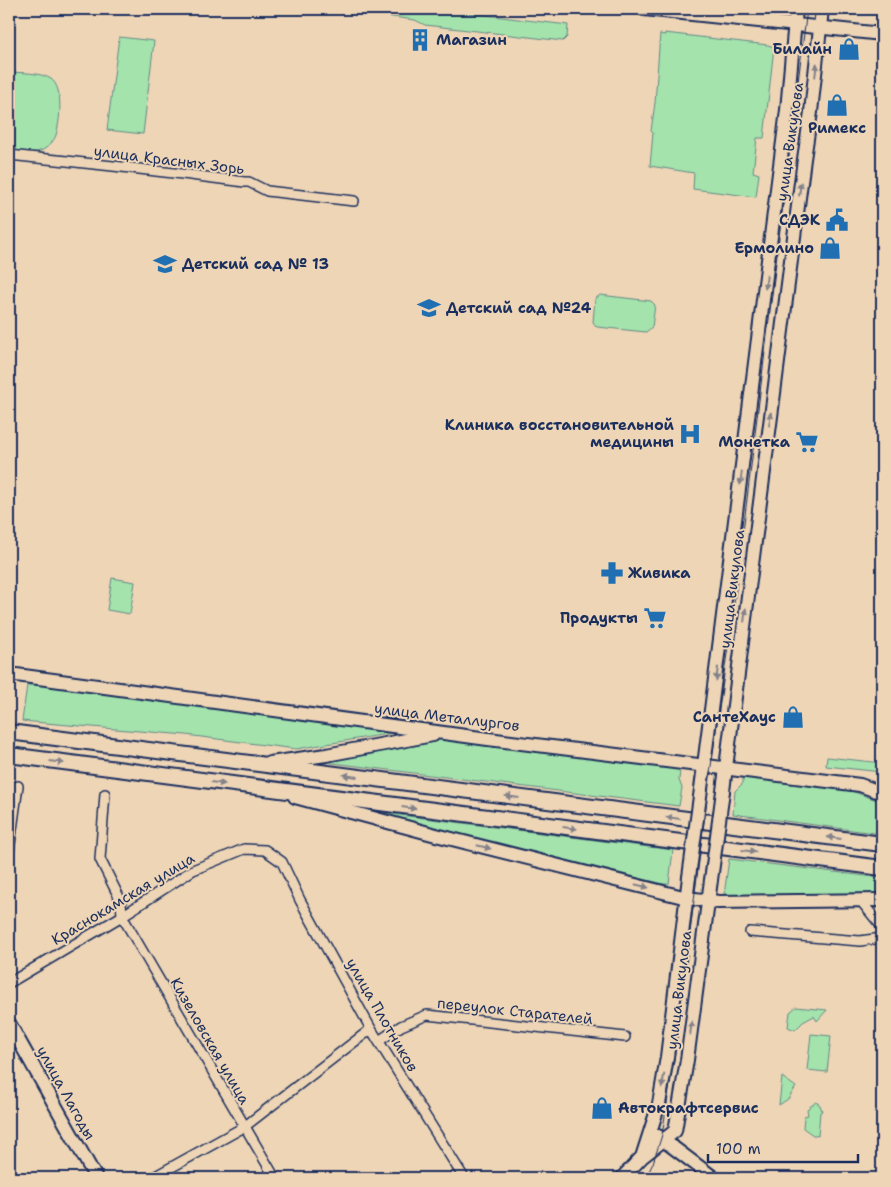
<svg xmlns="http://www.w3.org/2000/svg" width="891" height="1187" font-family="'Shantell Sans',sans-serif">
	<rect width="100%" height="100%" fill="#eed5b6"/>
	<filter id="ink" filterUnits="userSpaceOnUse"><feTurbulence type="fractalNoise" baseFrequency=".02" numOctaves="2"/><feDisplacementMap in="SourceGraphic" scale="10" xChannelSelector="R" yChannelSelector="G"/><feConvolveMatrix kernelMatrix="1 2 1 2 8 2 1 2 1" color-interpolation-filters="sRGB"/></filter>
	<g filter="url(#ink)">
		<!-- green -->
		<path fill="#a4e3ac" stroke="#608985" d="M382 9H435L568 25 567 37 563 41 425 25 415 20 385 16Z
			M665 33 768 45 774 47 764 138H757L753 172 759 174 756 197 693 189 694 173 650 166 653 133 651 131 655 103 660 34 665 35Z
			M119 37 154 41 143 134 107 130Z
			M9 72C21 73 40 72 51 79 64 88 60 122 56 135 54 141 47 149 40 151 32 154 17 150 9 149Z
			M600 295 651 301 655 305 652 327 646 332 597 327 593 322 595 299Z
			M112 578 135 582 130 614 107 610Z
			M27 685H47L405 731 296 749 186 735 22 721Z
			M442 739 674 767 680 770 679 780 682 788 679 806 325 762Z
			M827 757 882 763V772L826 766Z
			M743 776 843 788 882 802V834L733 814 735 791 743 783Z
			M353 809 673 850 669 884H664Z
			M729 859 882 878V895H724Z
			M796 1007 827 1010 817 1021 814 1016 803 1022 795 1030 788 1027 790 1012Z
			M811 1034 831 1036 827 1072 807 1070Z
			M782 1077 796 1087 788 1099 779 1105Z
			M816 1102 820 1105 822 1111 820 1112 818 1136 813 1135 803 1128 804 1116 808 1115 807 1109Z"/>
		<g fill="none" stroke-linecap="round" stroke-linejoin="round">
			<defs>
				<path id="street" d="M9 155C87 163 165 171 244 182H249L267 191 354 201
					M105 794 100 859 121 901 122 916 275 1178
					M9 852 18 786
					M860 900 882 927
					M750 932 860 941 882 938
					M9 983 122 916 193 870 244 849 265 850 282 862 300 900 371 1029 464 1178
					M379 1041 401 1026 427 1015 625 1037
					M152 1178 244 1127 371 1029"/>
				<path id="secondary" d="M644 9 882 34
					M9 674 488 739 860 785 882 793
					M270 763 326 755 433 735
					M701 789 787 110 796 9
					M723 791 804 159 811 112 822 9
					M295 797 436 835 687 898 719 902 882 900
					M9 1023 96 1178
					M658 1136 714 1178
					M642 1157 659 1104 667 1057 689 877
					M622 1178 642 1157 675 1131 687 1060 711 880"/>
				<path id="primary" d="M9 732 882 844
					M9 755 882 868"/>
			</defs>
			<!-- street casing -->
			<use href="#street" stroke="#1b2f5e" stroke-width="12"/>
			<!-- secondary casing -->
			<use href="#secondary" stroke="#1b2f5e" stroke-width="16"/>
			<!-- primary casing -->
			<use href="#primary" stroke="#1b2f5e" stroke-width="18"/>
			<!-- street -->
			<use href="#street" stroke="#eed5b6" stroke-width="9"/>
			<!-- secondary -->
			<use href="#secondary" stroke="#eed5b6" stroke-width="12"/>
			<!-- primary -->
			<use href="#primary" stroke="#eed5b6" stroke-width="14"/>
			<!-- tram -->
			<path stroke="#1b2f5e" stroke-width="1" d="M646 1178 653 1163 662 1135 674 1059 711 766 735 597 807 9"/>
			<defs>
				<path id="secondary-bridge" d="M689 877 701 789
					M711 880 723 791"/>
			</defs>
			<!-- secondary-bridge casing -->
			<use href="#secondary-bridge" stroke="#1b2f5e" stroke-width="16" stroke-linecap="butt"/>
			<!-- secondary-bridge -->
			<use href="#secondary-bridge" stroke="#eed5b6" stroke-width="12"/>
		</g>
		<!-- one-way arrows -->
		<defs><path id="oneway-solid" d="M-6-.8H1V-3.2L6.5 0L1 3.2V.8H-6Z" transform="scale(1.25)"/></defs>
		<g fill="#84828a">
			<use href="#oneway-solid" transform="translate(816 70) rotate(-83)"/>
			<use href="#oneway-solid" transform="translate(800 189) rotate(-83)"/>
			<use href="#oneway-solid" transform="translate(766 282) rotate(97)"/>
			<use href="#oneway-solid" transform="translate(770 419) rotate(-83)"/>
			<use href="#oneway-solid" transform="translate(741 478) rotate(97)"/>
			<use href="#oneway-solid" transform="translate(745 615) rotate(-83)"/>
			<use href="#oneway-solid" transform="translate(717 674) rotate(98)"/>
			<use href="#oneway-solid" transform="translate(57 762) rotate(8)"/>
			<use href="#oneway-solid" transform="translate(350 776) rotate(-172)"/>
			<use href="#oneway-solid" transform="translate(218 783) rotate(8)"/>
			<use href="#oneway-solid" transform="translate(512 797) rotate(-172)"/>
			<use href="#oneway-solid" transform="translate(409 808) rotate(7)"/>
			<use href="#oneway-solid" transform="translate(673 818) rotate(-173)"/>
			<use href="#oneway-solid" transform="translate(570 828) rotate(7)"/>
			<use href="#oneway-solid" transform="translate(834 838) rotate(-172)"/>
			<use href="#oneway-solid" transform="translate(484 847) rotate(14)"/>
			<use href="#oneway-solid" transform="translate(749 851) rotate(7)"/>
			<use href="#oneway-solid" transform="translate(642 886) rotate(14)"/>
			<use href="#oneway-solid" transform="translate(691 1028) rotate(-83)"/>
			<use href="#oneway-solid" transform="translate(663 1081) rotate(100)"/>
		</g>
	</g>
	<!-- icons -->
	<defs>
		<symbol id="building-bare" viewBox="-9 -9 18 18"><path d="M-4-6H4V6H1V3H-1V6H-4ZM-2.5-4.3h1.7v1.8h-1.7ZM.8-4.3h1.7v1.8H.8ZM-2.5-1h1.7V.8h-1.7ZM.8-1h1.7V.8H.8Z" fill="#1f6fb2" stroke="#eed5b6" stroke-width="2.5" paint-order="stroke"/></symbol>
		<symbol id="shop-bare" viewBox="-9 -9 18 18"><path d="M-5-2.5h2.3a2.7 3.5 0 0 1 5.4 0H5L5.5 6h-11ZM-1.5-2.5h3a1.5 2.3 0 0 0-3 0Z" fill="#1f6fb2" stroke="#eed5b6" stroke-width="2.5" paint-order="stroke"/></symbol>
		<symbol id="civic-bare" viewBox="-9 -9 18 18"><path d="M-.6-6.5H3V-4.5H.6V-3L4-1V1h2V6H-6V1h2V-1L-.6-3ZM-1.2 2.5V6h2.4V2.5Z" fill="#1f6fb2" stroke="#eed5b6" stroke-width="2.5" paint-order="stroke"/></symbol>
		<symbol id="school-bare" viewBox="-9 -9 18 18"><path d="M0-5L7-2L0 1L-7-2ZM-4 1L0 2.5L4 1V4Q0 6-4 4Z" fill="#1f6fb2" stroke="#eed5b6" stroke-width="2.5" paint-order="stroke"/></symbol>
		<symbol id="hospital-bare" viewBox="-9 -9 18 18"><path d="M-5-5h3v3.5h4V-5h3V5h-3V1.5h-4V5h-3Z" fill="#1f6fb2" stroke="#eed5b6" stroke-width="2.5" paint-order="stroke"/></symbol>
		<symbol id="supermarket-bare" viewBox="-9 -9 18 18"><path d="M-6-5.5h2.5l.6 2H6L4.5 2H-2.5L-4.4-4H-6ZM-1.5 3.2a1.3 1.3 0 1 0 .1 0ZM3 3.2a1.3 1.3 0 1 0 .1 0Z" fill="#1f6fb2" stroke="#eed5b6" stroke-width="2.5" paint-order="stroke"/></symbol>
		<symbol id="pharmacy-bare" viewBox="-9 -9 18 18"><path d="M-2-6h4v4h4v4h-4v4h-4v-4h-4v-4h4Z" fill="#1f6fb2" stroke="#eed5b6" stroke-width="2.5" paint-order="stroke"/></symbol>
	</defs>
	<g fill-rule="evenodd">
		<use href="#building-bare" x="404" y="24" width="32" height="32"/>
		<use href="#shop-bare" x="833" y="33" width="32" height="32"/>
		<use href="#shop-bare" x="821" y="89" width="32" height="32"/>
		<use href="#civic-bare" x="821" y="204" width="32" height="32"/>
		<use href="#shop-bare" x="814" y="232" width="32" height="32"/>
		<use href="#school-bare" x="149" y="248" width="32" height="32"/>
		<use href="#school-bare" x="413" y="292" width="32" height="32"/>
		<use href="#hospital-bare" x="674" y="418" width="32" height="32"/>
		<use href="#supermarket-bare" x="791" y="426" width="32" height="32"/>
		<use href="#pharmacy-bare" x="596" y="557" width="32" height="32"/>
		<use href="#supermarket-bare" x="639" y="602" width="32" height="32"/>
		<use href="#shop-bare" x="777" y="701" width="32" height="32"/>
		<use href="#shop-bare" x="586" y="1092" width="32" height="32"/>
	</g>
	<g text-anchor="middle" stroke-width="4" stroke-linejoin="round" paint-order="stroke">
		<!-- poi labels -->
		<g font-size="15" font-weight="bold" fill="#1b2f5e" stroke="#eed5b6" text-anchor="end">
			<text x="436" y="45" text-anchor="start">Магазин</text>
			<text x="832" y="54">Билайн</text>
			<text x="837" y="133" text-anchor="middle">Римекс</text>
			<text x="820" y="225">СДЭК</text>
			<text x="814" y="253">Ермолино</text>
			<text x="182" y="269" text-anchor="start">Детский сад № 13</text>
			<text x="446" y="313" text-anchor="start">Детский сад №24</text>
			<text x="674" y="430">Клиника восстановительной<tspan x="674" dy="17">медицины</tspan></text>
			<text x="790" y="447">Монетка</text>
			<text x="628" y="578" text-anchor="start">Живика</text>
			<text x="638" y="623">Продукты</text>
			<text x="776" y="722">СантеХаус</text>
			<text x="618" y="1113" text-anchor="start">Автокрафтсервис</text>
		</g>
		<!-- street labels -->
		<g font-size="15" fill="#1b2f5e" stroke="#eed5b6">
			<text transform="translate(790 142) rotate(-82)" y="5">улица Викулова</text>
			<text transform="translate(169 160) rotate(7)" y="5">улица Красных Зорь</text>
			<text transform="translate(732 589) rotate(-83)" y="5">улица Викулова</text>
			<text transform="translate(447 717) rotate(7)" y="5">улица Металлургов</text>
			<text transform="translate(123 899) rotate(-31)" y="5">Краснокамская улица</text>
			<text transform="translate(679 990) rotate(-83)" y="5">улица Викулова</text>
			<text transform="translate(515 1011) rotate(6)" y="5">переулок Старателей</text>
			<text transform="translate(382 1015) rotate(60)" y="5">улица Плотников</text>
			<text transform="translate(210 1041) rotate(60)" y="5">Кизеловская улица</text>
			<text transform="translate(66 1093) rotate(61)" y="5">улица Лагоды</text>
		</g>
	</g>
	<!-- margin -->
	<rect width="891" height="1187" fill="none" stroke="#eed5b6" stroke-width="30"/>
	<rect x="15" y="15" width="861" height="1157" fill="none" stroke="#1b2f5e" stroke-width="2" filter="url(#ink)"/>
	<!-- scale -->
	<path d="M708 1154v8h150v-8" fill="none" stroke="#1b2f5e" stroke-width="2.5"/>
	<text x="716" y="1154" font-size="15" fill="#1b2f5e" stroke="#eed5b6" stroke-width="4" paint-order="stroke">100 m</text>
</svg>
